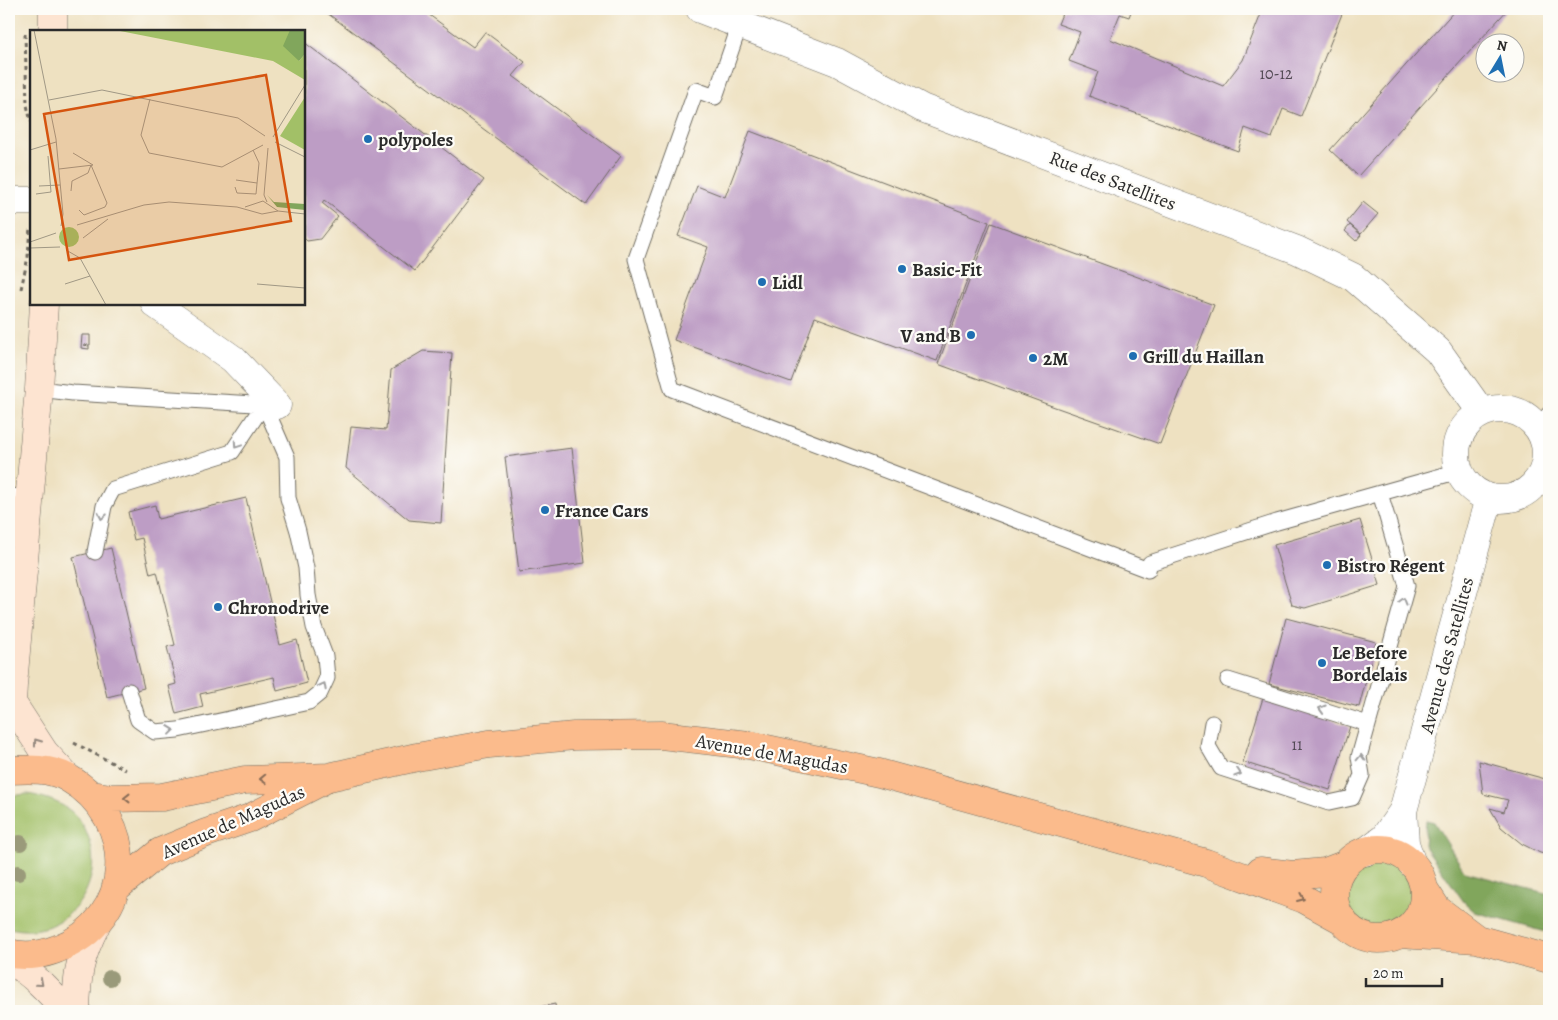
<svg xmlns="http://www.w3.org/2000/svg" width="1558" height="1020" font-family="Alegreya,serif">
	<rect width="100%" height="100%" fill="#fdfcf7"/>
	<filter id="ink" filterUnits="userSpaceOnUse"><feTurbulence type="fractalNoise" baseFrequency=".02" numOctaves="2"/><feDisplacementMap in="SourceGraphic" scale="10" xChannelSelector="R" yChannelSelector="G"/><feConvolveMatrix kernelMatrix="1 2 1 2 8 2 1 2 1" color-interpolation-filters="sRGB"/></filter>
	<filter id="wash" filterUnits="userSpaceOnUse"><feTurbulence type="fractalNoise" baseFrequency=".0096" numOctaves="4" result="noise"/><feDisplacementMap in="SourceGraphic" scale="20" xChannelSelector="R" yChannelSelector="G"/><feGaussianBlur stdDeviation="1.12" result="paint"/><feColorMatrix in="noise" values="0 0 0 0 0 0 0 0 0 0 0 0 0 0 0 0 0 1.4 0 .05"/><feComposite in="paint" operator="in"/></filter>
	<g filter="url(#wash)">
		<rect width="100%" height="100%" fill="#eee1c1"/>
		<!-- green -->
		<path fill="#a2c067" stroke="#667649" d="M28 794C43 797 55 800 68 809 77 815 83 826 88 836 104 877 77 926 32 930 25 931 16 929 9 928V796Z
			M1346 895a33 33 0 1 1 66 0a33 33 0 1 1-66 0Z"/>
		<!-- forest -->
		<path fill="#81a65c" stroke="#566844" d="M1426 820 1434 822 1465 872 1549 894V933L1475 912 1464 902 1424 845Z"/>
		<g id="blocks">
			<!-- building -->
			<path fill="#bd9dc5" d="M330 9H421L473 47 485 32 525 62 513 76 621 156 586 205 327 13Z
				M1064 9H1132L1129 17 1120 14 1110 39 1223 86 1243 60 1263 9H1344L1301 116 1283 109 1272 138 1245 128 1238 151 1089 96 1098 72 1069 61 1080 32 1058 24Z
				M1456 9H1508L1358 176 1330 150Z
				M304 42 484 180 415 271 324 200 322 203 338 216 320 239 307 241 304 238Z
				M750 131 989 222 937 361 815 317 791 382 674 340 708 247 678 236 697 186 725 197Z
				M1363 202 1378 214 1361 234 1347 222Z
				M991 223 1214 305 1160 444 1052 406 938 364Z
				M1350 225 1361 235 1356 241 1345 231Z
				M82 335H90V345H84L89 346V349L81 348Z
				M423 351 452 353 441 523 409 520 346 468 351 427 386 430 391 370Z
				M572 448 585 563 519 572 505 457Z
				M246 498 280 645 297 640 307 683 277 691 274 677 200 694 203 707 176 714 169 686 176 684 167 647 175 645 157 572 150 574 142 538 134 540 128 512 155 505 158 519Z
				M1360 520 1380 585 1305 608 1292 605 1274 545Z
				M111 548 144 688 107 697 73 557Z
				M1286 618 1376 642 1359 707 1269 684Z
				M1263 698 1350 726 1330 790 1243 762Z
				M1479 761 1549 780V855L1540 853 1522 844 1501 827 1490 808 1504 812 1508 800 1483 794Z
				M555 1004 556 1011H523V1010Z"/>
		</g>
	</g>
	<g filter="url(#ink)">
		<use href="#blocks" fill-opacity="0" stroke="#6f6b60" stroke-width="1"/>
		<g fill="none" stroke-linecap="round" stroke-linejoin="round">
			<defs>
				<path id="lane" d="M740 24 715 97 696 90 636 259 672 389 1148 570 1150 563 1277 522 1459 471
					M39 389 73 393 271 405
					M1537 428 1549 414
					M1544 468 1549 470
					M9 496 30 498
					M95 552 104 506 113 489 232 452 264 404
					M1228 680 1368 724
					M129 691 138 720 155 732 178 730 309 702 320 693 327 678 325 656 314 627 308 595 306 568 298 531 288 498 287 457 264 404
					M1212 723 1208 746 1221 768 1329 803 1352 798 1362 775 1359 757 1407 586 1380 493"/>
				<path id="street" d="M700 9 837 62 922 108 1297 250 1353 277 1438 351 1482 413
					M9 201H31
					M155 304 233 359 277 405
					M1456 454a45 45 0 1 1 90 0a45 45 0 1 1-90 0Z
					M1365 852 1384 838 1403 811
					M1412 864 1405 843 1403 811 1489 498"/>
				<path id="secondary" d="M53 9V31
					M12 703 44 752 67 777
					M9 708 12 703 13 685 39 389 44 304
					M9 960C32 973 49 991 66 1011
					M76 1011C77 975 79 958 96 925"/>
				<path id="primary" d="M9 770C29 769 50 768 68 778 140 819 136 920 57 949 42 955 24 957 9 953
					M92 795 111 798 162 797 245 780 329 777 417 757 489 744 574 736 661 735 749 745 879 773 1206 863 1304 899 1344 921
					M1334 894a45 45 0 1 1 90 0a45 45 0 1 1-90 0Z
					M1260 871 1293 875 1325 872 1346 864
					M116 888 160 852 206 833 250 818 322 781
					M1424 889 1437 909 1477 939
					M1400 934 1477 939 1549 959"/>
			</defs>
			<!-- lane casing -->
			<use href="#lane" stroke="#6f6b60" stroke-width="17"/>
			<!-- street casing -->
			<use href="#street" stroke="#6f6b60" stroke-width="29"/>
			<!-- secondary casing -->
			<use href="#secondary" stroke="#6f6b60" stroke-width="29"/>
			<!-- primary casing -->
			<use href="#primary" stroke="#6f6b60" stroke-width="29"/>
			<!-- path -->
			<path stroke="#6f6b60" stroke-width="3" stroke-dasharray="4 4" stroke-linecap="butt" d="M25 34 27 105 31 122
				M21 289 28 257 30 226
				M74 743 126 770"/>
			<!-- lane -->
			<use href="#lane" stroke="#fff" stroke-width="15"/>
			<!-- street -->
			<use href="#street" stroke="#fff" stroke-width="28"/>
			<!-- secondary -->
			<use href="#secondary" stroke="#fde4d1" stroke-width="28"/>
			<!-- primary -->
			<use href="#primary" stroke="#fbbb8c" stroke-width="28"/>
		</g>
		<!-- trees -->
		<g fill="#9a9a7a">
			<circle cx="20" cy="843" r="8"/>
			<circle cx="18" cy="873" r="8"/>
			<circle cx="110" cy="978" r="8"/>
		</g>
		<!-- one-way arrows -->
		<defs><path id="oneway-chevron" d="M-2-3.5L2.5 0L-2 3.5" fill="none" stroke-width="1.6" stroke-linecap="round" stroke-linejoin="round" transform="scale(1.25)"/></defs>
		<g stroke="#a0a0a0">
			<use href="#oneway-chevron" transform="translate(237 445) rotate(124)"/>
			<use href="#oneway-chevron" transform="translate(102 516) rotate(101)"/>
			<use href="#oneway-chevron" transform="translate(1403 601) rotate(-74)"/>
			<use href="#oneway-chevron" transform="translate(323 686) rotate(-62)"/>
			<use href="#oneway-chevron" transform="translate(1322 709) rotate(-163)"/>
			<use href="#oneway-chevron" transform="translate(171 730) rotate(-7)"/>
			<use href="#oneway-chevron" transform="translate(1361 758) rotate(-88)"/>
			<use href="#oneway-chevron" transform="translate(1238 773) rotate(18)"/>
		</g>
		<g stroke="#94887e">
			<use href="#oneway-chevron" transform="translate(37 742) rotate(-126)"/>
			<use href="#oneway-chevron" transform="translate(40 983) rotate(41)"/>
		</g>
		<g stroke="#896c57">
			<use href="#oneway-chevron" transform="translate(263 779) rotate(178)"/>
			<use href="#oneway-chevron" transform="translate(127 798) rotate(180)"/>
			<use href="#oneway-chevron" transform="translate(1301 898) rotate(23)"/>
		</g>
	</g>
	<!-- markers -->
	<g fill="#1f6fb2" stroke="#fdfcf7" stroke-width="2">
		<circle cx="368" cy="139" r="5"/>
		<circle cx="902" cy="269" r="5"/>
		<circle cx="762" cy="282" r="5"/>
		<circle cx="971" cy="335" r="5"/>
		<circle cx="1133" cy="356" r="5"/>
		<circle cx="1033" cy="358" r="5"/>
		<circle cx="545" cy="510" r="5"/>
		<circle cx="1327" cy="565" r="5"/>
		<circle cx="218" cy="607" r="5"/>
		<circle cx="1322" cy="663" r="5"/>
	</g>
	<g text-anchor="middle" stroke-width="4.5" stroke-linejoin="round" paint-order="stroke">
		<!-- number labels -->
		<g font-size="16" fill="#504852">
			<text x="1276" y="79">10-12</text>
			<text x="1297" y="750">11</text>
		</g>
		<!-- poi labels -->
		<g font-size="19" font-weight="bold" fill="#2b2b2b" stroke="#fdfcf7" text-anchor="start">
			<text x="378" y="146">polypoles</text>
			<text x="912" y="276">Basic-Fit</text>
			<text x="772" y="289">Lidl</text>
			<text x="961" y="342" text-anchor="end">V and B</text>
			<text x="1143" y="363">Grill du Haillan</text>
			<text x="1043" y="365">2M</text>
			<text x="555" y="517">France Cars</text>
			<text x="1337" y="572">Bistro Régent</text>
			<text x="228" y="614">Chronodrive</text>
			<text x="1332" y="659">Le Before<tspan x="1332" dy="22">Bordelais</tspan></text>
		</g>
		<!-- street labels -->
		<g font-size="19" fill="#2b2b2b" stroke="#fdfcf7">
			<text transform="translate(1113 180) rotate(21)" y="7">Rue des Satellites</text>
			<text transform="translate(1446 655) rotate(-75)" y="7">Avenue des Satellites</text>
			<text transform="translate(772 753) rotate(10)" y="7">Avenue de Magudas</text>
			<text transform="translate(233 821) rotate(-24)" y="7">Avenue de Magudas</text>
		</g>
	</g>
	<!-- overview -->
	<g transform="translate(30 30)">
		<rect width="275" height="275" fill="#eee1c1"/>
		<path d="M85 0H260L269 31 275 24V50L243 31ZM275 67V120L250 106ZM29 207a10 10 0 1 1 20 0a10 10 0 1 1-20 0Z" fill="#a2c067"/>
		<path d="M260 0H275V24L269 31 253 16ZM237 165 244 172 275 174V180L247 177Z" fill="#81a65c"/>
		<path fill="none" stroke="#a09885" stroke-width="1" d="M4 0 26 109 33 184 31 196M120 69 111 105 119 123 192 137 233 115M19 70 72 60 208 88 235 106M243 107 275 55M245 112 275 127M0 120 26 112M43 123 63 135M29 139 63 135M206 150 227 153M9 156 30 155M205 157 207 163 226 164 229 133 223 120M41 161 42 151 58 143 61 135M6 164 21 162 18 126M237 172 234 165 238 118M215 177 233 171 248 181M49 180 54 185 75 177 77 173 61 135M47 195 114 175 139 172 207 177 232 184 248 181 275 184M53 208 78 189M0 212 26 203M0 218 30 217M36 220 50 228 76 275M35 254 60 246M227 254 275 258"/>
		<path fill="#d5540f" fill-opacity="0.15" stroke="#d5540f" stroke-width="2.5" d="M236 45 261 191 39 230 14 84Z"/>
		<rect width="275" height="275" fill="none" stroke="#2b2b2b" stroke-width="2.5"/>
	</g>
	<!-- margin -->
	<rect width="1558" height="1020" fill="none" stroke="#fdfcf7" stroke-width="30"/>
	<!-- north arrow -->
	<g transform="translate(1500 58) rotate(10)"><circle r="24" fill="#fdfcf7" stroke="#a9a8a5"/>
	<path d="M0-4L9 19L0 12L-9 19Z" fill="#1f6fb2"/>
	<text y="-8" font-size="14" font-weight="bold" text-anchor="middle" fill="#2b2b2b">N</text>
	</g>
	<!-- scale -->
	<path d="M1366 978v8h76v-8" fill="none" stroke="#2b2b2b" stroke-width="2.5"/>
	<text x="1373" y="978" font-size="15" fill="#2b2b2b" stroke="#fdfcf7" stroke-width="4" paint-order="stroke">20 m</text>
</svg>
